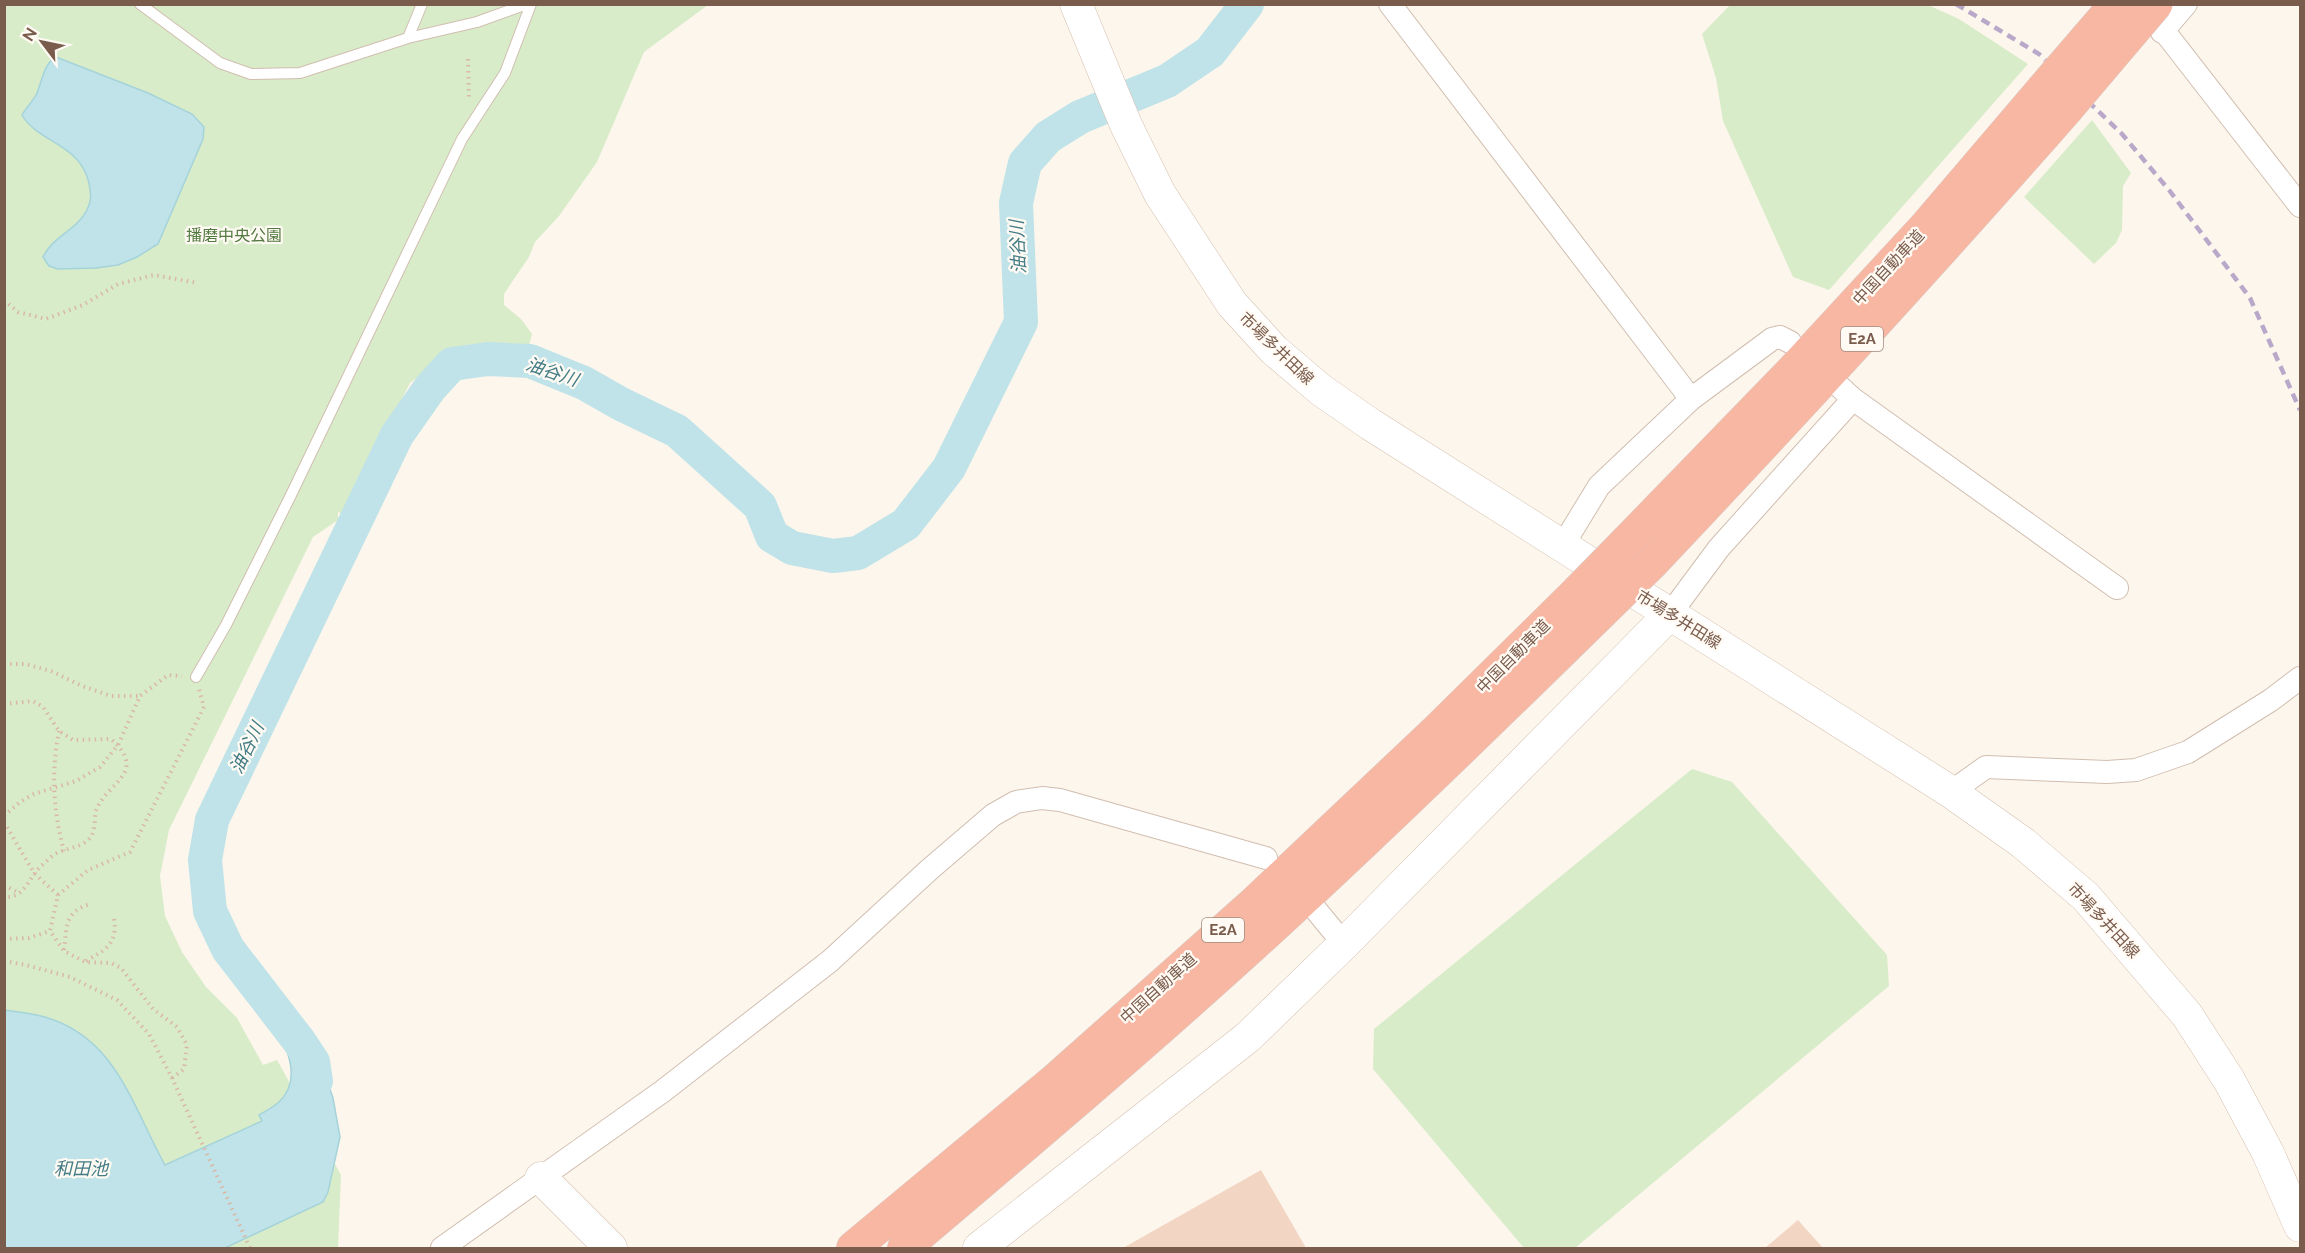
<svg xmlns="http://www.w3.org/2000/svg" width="2305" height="1253" font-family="Raleway,'Noto Sans JP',sans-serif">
	<rect width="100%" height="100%" fill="#fdf6ec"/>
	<!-- green -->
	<path fill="#d8ecc9" d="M5 5H708L644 52 597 162 559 216 535 242 529 257 504 294V305L521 319 532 334 529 346 489 343 467 345 450 352 410 383 343 514 338 512V520L313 537 169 830 160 876 165 916 182 952 206 987 237 1018 263 1065 277 1060 341 1175 338 1248H5Z
		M1730 5H1928L1959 19 2028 64 1829 290 1793 277 1723 121 1716 78 1702 34Z
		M2092 120 2131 173 2123 186 2122 230 2116 243 2094 264 2024 197Z
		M1692 769 1732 782 1887 955 1889 986 1575 1248H1524L1373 1069 1374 1029Z"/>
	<!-- water -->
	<path fill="#bfe3e8" stroke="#a5d3da" stroke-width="1.5" d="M56 57 148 93 192 114 204 127 203 139 158 244 137 257 118 265 96 268 58 269 49 266 43 257C52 237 77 230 87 210 92 200 91 195 89 183 80 143 38 143 22 115 26 108 32 102 36 95 42 83 43 64 56 57Z
		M4 1010C16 1012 29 1013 41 1016 116 1035 132 1106 165 1165L262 1121 259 1115C266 1111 274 1107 279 1102 305 1078 283 1041 272 1016L319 1058 333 1098 340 1137 328 1192 323 1202 225 1248H5Z"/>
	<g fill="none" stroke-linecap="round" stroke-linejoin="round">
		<!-- river -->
		<path stroke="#bfe3e8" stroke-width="34" d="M316 1081 313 1062 299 1041 228 949 210 911 205 860 212 820 397 435 430 388 452 364 488 359 530 361 584 383 621 404 677 431 760 506 772 536 792 548 833 556 858 553 906 524 949 468 1021 322 1016 203 1025 163 1048 137 1080 117 1167 81 1210 52 1247 4"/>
	</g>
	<!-- building -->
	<path fill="#f3d5c3" d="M1261 1170 1306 1248H1123Z
		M1798 1220 1823 1248H1765Z"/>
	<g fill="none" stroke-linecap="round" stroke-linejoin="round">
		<defs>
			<path id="lane" d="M140 4 220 63 251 74 300 73 408 38 477 22 527 4
				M408 38 422 4
				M196 677 226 625 290 497 462 139 505 73 531 4"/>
			<path id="street" d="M1390 4 1691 399
				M2143 4 2300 206
				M2162 32 2186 4
				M1840 387 1853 399 2117 588
				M1563 545 1599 486 1691 399 1772 339 1780 337 1790 342
				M1670 614 1719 548 1853 399
				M1951 792 1986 767 2107 772 2136 770 2188 752 2271 700 2300 678
				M1311 904 1344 944
				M442 1248 663 1091 830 961 930 869 993 815 1016 802 1042 798 1060 800 1266 858"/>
			<path id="secondary" d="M1076 4 1126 125 1160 194 1232 304 1274 350 1321 390 1370 424 1951 792 2023 843 2086 897 2187 1015 2229 1080 2268 1153 2300 1226
				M541 1178 611 1248
				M979 1248 1248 1037 1344 944 1670 614"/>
			<path id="highway" d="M1628 540 1793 370 1926 226 2042 90
				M1653 562C1793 414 1931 264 2066 110
				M853 1248 1055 1080 1253 904 1436 731 1577 592
				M904 1248C1028 1143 1152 1038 1272 928 1383 826 1492 720 1600 614"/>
		</defs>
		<!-- lane casing -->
		<use href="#lane" stroke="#d1beb0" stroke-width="12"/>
		<!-- street casing -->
		<use href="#street" stroke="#d1beb0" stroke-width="24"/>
		<!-- secondary casing -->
		<use href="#secondary" stroke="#d6c0b0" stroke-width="33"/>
		<!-- highway casing -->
		<use href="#highway" stroke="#dad1cd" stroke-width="34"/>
		<!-- path -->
		<path stroke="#d9b8a5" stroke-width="4" stroke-dasharray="1.5 4.5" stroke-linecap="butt" d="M468 59 469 100
			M4 300 18 312 46 319 83 305 118 284 154 275 198 283
			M4 664H25L51 671 82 686 111 696H140
			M4 704 33 701 43 707 59 731 73 740 111 739C148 772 109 782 97 808 93 817 97 831 89 839 81 847 69 848 59 852 53 854 46 862 41 866 28 878 25 899 4 897
			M59 731C51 772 53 811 64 851
			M4 816 20 802 34 794 76 781 100 767 118 745 140 696 168 675 182 676
			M4 822 34 873 58 895
			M4 885 19 893
			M4 939 29 938 50 931
			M64 950C67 927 64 911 91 904
			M4 961 26 965 70 977 117 1000 149 1034 172 1078 250 1248
			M86 961C105 950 118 944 114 919
			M172 1078 184 1069 187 1045 177 1027 153 1009 121 968 111 963 85 962 64 951 50 931 58 895 88 870 130 852 204 707 199 689"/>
		<!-- lane -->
		<use href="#lane" stroke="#fff" stroke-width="10"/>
		<!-- street -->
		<use href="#street" stroke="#fff" stroke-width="22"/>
		<!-- secondary -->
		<use href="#secondary" stroke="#fff" stroke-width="32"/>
		<!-- highway -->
		<use href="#highway" stroke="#f7b7a3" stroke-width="33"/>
		<!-- rail -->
		<path stroke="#b9a8c9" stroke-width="4.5" stroke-dasharray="9 6" stroke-linecap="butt" d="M1956 4 2039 54 2122 134 2169 190 2250 298 2300 410"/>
		<defs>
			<path id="highway-bridge" d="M2042 90 2116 4
				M2066 110 2156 4
				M1577 592 1628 540
				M1600 614 1653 562"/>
		</defs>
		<!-- highway-bridge casing -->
		<use href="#highway-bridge" stroke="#dad1cd" stroke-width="34" stroke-linecap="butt"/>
		<!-- highway-bridge -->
		<use href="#highway-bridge" stroke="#f7b7a3" stroke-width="33"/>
	</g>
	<g text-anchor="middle" stroke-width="4.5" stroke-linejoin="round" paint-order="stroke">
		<!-- shield labels -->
		<g fill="#fffaf3" stroke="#a28b7f" stroke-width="1.5">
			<rect x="1841" y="327" width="42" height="24" rx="4.5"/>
			<rect x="1202" y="918" width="42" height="24" rx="4.5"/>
		</g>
		<g font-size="15" font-weight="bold" fill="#7a5c4d">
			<text x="1862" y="344">E2A</text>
			<text x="1223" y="935">E2A</text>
		</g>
		<!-- park labels -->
		<g font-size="16" fill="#537a41" stroke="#fffaf3">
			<text x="234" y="241">播磨中央公園</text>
		</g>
		<!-- street labels -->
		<g font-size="16" fill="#7a5c4d" stroke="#fffaf3">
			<text transform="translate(1888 267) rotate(-47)" y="6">中国自動車道</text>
			<text transform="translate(1277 348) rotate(44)" y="6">市場多井田線</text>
			<text transform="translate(1679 619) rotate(32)" y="6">市場多井田線</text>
			<text transform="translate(1513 656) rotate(-45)" y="6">中国自動車道</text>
			<text transform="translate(2104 920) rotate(47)" y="6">市場多井田線</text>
			<text transform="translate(1158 988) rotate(-42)" y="6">中国自動車道</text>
		</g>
		<!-- water labels -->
		<g font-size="18" font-style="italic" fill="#437c86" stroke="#fffaf3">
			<text transform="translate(1018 247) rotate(-93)" y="6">油谷川</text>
			<text transform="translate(552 372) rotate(19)" y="6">油谷川</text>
			<text transform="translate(247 748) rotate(-64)" y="6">油谷川</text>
			<text x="81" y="1175">和田池</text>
		</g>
	</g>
	<!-- border -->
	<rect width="2305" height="1253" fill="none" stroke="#7a5c4d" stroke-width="12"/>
	<!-- north arrow -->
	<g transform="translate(42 42) rotate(302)" stroke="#fffaf3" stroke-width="4.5" paint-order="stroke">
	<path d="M0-4.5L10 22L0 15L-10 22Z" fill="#7a5c4d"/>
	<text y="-9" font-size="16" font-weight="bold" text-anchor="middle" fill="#7a5c4d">N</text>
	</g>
</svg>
